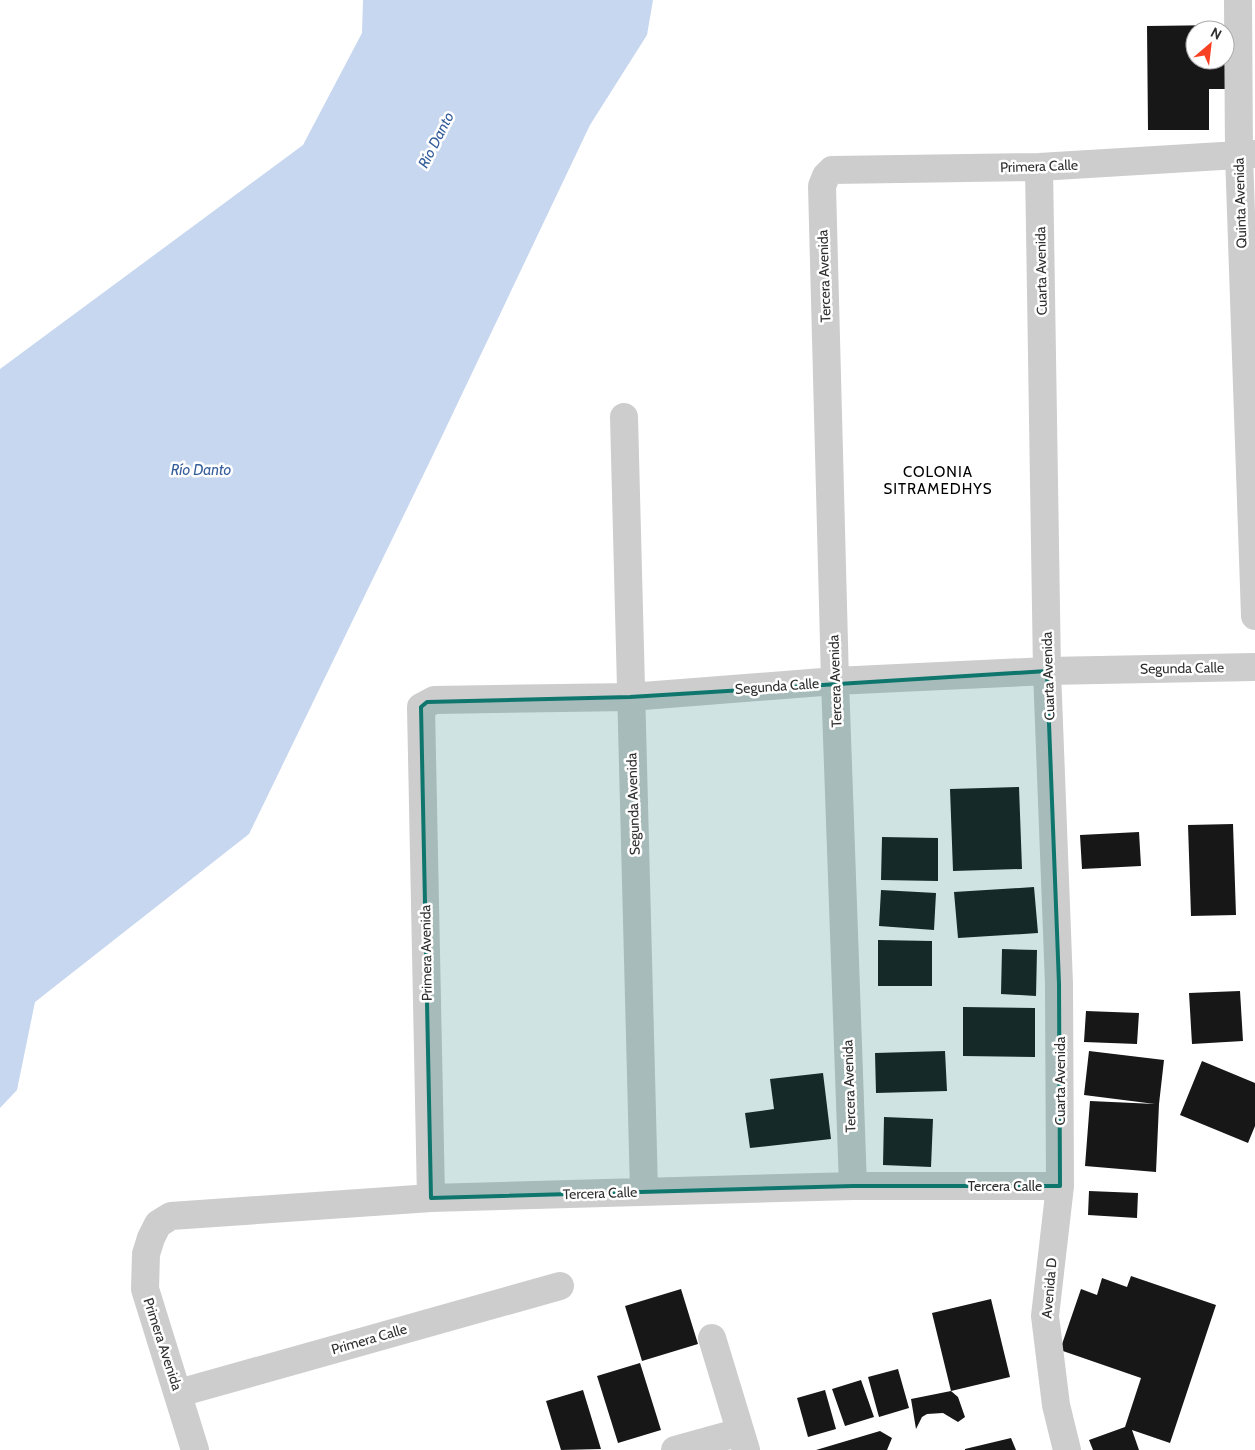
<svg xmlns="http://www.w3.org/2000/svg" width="1255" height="1450" font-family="Cabin,sans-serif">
	<rect width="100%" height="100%" fill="#fff"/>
	<!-- water -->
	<path fill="#c7d7f0" d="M363 0H653L647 35 590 125 433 455 249 834 35 1002 17 1090 0 1108V369L303 145 362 33Z"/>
	<!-- building -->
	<path fill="#171717" d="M1224 25V30H1195V60H1225V89H1209V130H1148L1147 26Z
		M1019 787 1022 869 953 871 950 789Z
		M1233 824 1236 915 1191 916 1188 825Z
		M1139 832 1141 866 1082 869 1080 835Z
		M882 837 938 838V881L881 880Z
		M1034 887 1038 933 958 938 954 892Z
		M881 890 936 893 934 930 879 926Z
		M878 940 932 941V986H878Z
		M1002 949 1037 950 1036 996 1001 994Z
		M1240 991 1243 1041 1192 1044 1189 993Z
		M963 1007 1035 1008V1057L963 1056Z
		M1086 1011 1139 1013 1137 1044 1084 1042Z
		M945 1051 947 1091 876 1093 875 1053Z
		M1089 1051 1164 1060 1159 1104 1156 1172 1085 1166 1090 1101 1155 1104 1084 1095Z
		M1202 1061 1255 1083V1126L1248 1143 1180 1115Z
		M823 1073 831 1139 750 1148 745 1113 774 1109 770 1079Z
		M884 1117 933 1119 931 1167 883 1165Z
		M1089 1191 1138 1193 1137 1218 1088 1215Z
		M1131 1276 1216 1305 1170 1443 1132 1430 1139 1450H1093L1089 1440 1125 1427 1141 1378 1060 1350 1081 1289 1097 1295 1102 1278 1127 1287Z
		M681 1289 698 1344 642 1361 625 1306Z
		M991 1299 1010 1377 951 1391 932 1313Z
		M640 1363 661 1430 618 1443 597 1376Z
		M898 1369 909 1408 879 1417 868 1377Z
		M861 1380 874 1417 845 1426 832 1389Z
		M583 1390 601 1449 561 1450 546 1401Z
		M825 1390 836 1429 808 1437 797 1398Z
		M951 1391 958 1397 965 1417 958 1422 943 1413 927 1414 922 1417 916 1429 911 1399Z
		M880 1431 892 1438 887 1450H816Z
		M1011 1438 1016 1450H965V1449Z"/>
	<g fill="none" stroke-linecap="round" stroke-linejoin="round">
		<!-- minor -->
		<path stroke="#cdcdcd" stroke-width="28" d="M1238 0 1239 155 1255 616
			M1039 167 1047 671 1059 984 1060 1186 1045 1316 1056 1405 1067 1450
			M624 417 644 1191
			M853 1186 835 681 822 186 826 176 832 170 1039 167 1255 154
			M431 1198 421 707 434 700 630 697 835 681 1047 671 1255 667
			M712 1338 746 1450
			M179 1393 560 1286
			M195 1450 145 1289 146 1254 151 1238 158 1224 171 1216 431 1198 853 1186H1060
			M675 1450 740 1432"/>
	</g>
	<!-- marked area -->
	<path fill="#0f766e" fill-opacity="0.2" stroke="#0f766e" stroke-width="4" stroke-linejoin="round" d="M1047 671 1059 984 1060 1186H853L431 1198 421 707 427 702 630 697Z"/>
	<g text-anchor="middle" stroke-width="5" stroke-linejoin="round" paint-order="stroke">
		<!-- street labels -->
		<g font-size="14" fill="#303030" stroke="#fff">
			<text transform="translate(1039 166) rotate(-2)" y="5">Primera Calle</text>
			<text transform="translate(1240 203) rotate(-92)" y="5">Quinta Avenida</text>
			<text transform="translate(1041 271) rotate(-91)" y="5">Cuarta Avenida</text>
			<text transform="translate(824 276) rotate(-92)" y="5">Tercera Avenida</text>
			<text transform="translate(1182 668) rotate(-1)" y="5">Segunda Calle</text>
			<text transform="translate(1048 676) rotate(-92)" y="5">Cuarta Avenida</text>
			<text transform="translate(835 681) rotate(-92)" y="5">Tercera Avenida</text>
			<text transform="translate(777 686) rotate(-4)" y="5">Segunda Calle</text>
			<text transform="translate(633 804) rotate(-92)" y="5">Segunda Avenida</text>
			<text transform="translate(426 953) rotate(-91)" y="5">Primera Avenida</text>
			<text transform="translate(1060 1081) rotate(-90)" y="5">Cuarta Avenida</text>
			<text transform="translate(849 1086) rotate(-92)" y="5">Tercera Avenida</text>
			<text x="1005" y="1191">Tercera Calle</text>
			<text transform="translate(600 1193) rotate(-2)" y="5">Tercera Calle</text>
			<text transform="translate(1049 1288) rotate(-85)" y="5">Avenida D</text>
			<text transform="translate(369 1339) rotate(-16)" y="5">Primera Calle</text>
			<text transform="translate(163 1344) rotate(72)" y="5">Primera Avenida</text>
		</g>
		<!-- water labels -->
		<g font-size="15" font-style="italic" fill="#355d9b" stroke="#fff">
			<text transform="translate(436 140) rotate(-63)" y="5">Río Danto</text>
			<text x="201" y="475">Río Danto</text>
		</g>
		<!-- neighbourhood labels -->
		<g font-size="15" letter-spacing="1" fill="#000" stroke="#fff">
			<text x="938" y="477">COLONIA<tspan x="938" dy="17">SITRAMEDHYS</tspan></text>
		</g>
	</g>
	<!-- north arrow -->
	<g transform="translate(1210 45) rotate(28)"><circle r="24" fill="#ffffff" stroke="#acacac"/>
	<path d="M0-4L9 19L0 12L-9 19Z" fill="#f74122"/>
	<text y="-8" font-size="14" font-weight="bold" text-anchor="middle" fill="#303030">N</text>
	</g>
</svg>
